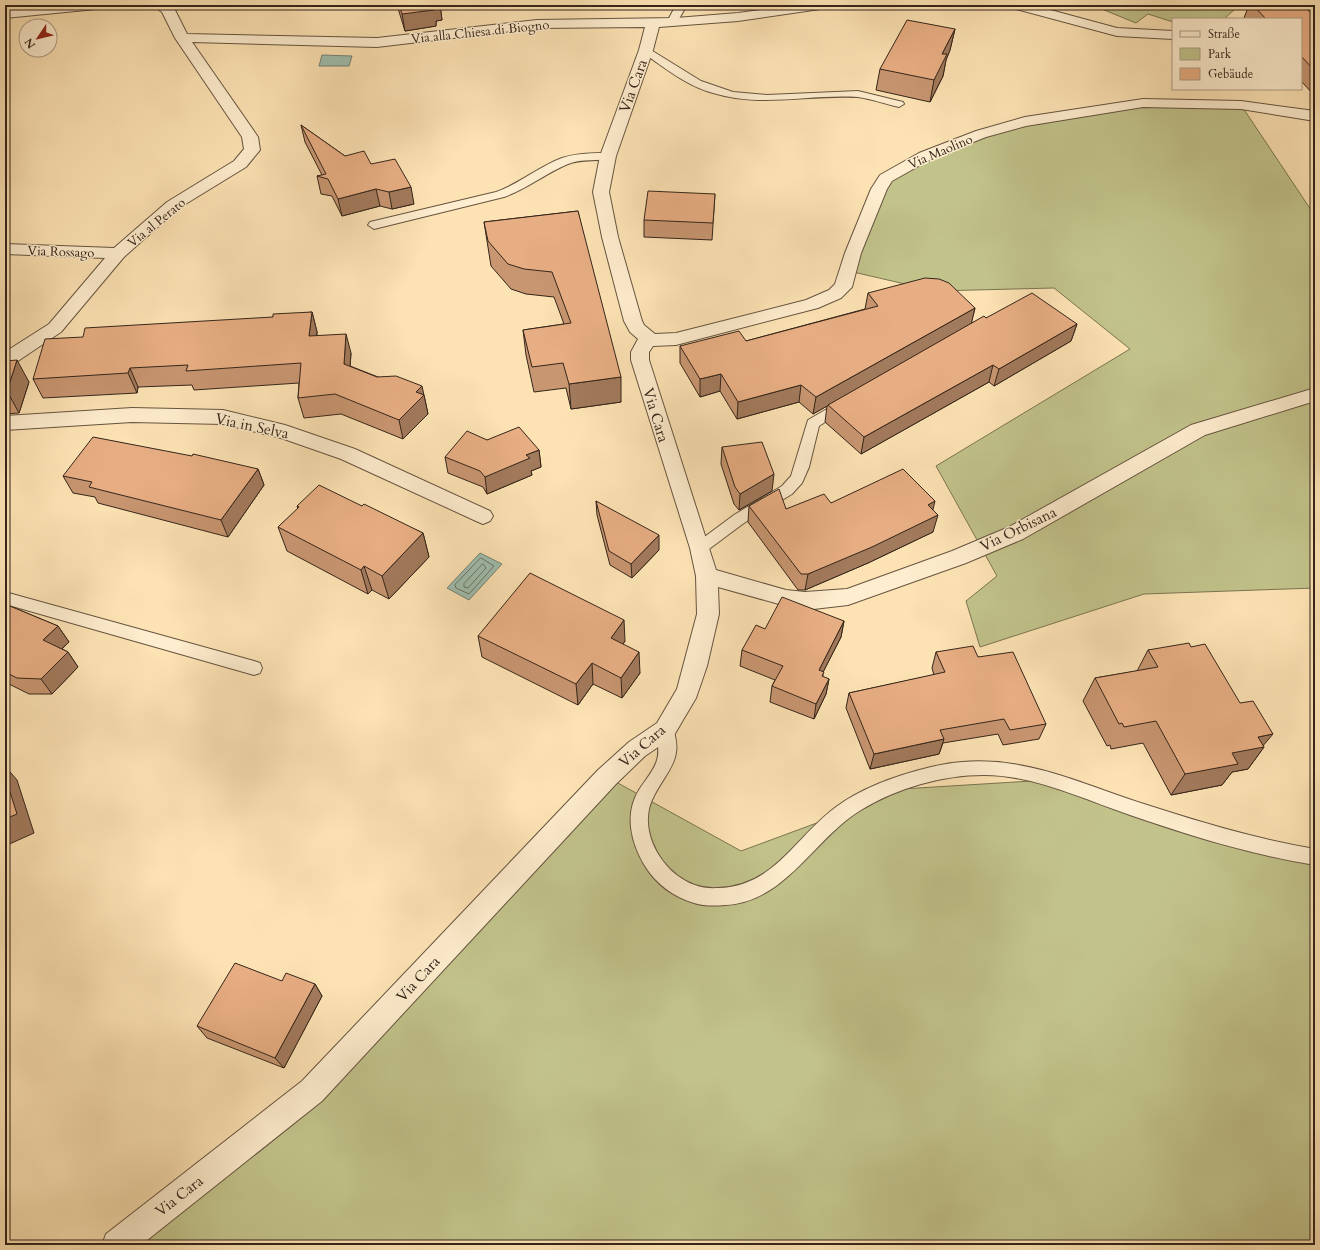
<svg xmlns="http://www.w3.org/2000/svg" width="1320" height="1250" font-family="Cardo,serif">
	<rect width="100%" height="100%" fill="#fde3b4"/>
	<filter id="stains"><feTurbulence type="fractalNoise" baseFrequency=".005" numOctaves="4"/><feColorMatrix values="0 0 0 0 .2 0 0 0 0 .09 0 0 0 0 .02 0 0 0 .5 -.17"/></filter>
	<radialGradient id="worn" r=".72"><stop offset=".6" stop-color="#630" stop-opacity="0"/><stop offset="1" stop-color="#630" stop-opacity=".3"/></radialGradient>
	<!-- green -->
	<path fill="#c2c38b" stroke="#7b7452" d="M1092 5H1234L1235 9 1224 19H1173V22L1148 14 1136 23Z
		M1143 103 1241 105 1315 216V588L1144 594 980 647 966 601 997 576 936 466 1130 349 1054 288 935 291 849 271 886 178 981 134Z
		M607 777 741 851 841 814 885 790 1048 780 1315 859V1245H117L312 1091Z"/>
	<!-- water -->
	<path fill="#9fbeaf" stroke="#748173" d="M322 55 352 56 349 66H319Z
		M480 553 502 564 469 600 447 588Z"/>
	<g fill="none" stroke-linecap="round" stroke-linejoin="round">
		<!-- shore -->
		<path stroke="#6a7264" stroke-width="1" d="M481 558 494 566 469 594 456 588 455 585Z
			M483 564 486 568 468 588 464 587V584Z"/>
		<defs>
			<path id="lane" d="M25 5H36L27 14H19L18 12Z
				M676 5H687L676 24H668L667 22Z
				M646 47 701 81 733 92 767 95 858 91 903 102 904 104 899 107C885 104 872 99 858 97 808 94 763 108 713 93 687 86 665 68 642 52L641 50Z
				M608 153 614 156 612 158C598 162 582 158 568 164 546 173 527 189 504 197L374 229 368 225 370 222 496 192C519 184 540 166 562 158 577 153 593 153 608 153Z
				M844 399 849 401 851 404 849 407 819 426 809 467 802 483 792 494 744 523 705 552 700 554 695 552 692 548 695 544 734 515 782 486 791 476 808 420Z
				M5 592 254 661 260 663 262 668 260 673 254 675 5 604Z
				M665 723 671 725C687 759 664 773 652 800 640 827 656 860 678 876 690 885 703 889 718 888 775 886 794 838 836 807 863 787 898 775 931 767 1010 748 1070 780 1144 804 1200 822 1256 839 1315 849V865C1252 855 1191 836 1130 815 1083 799 1034 775 984 775 942 775 897 788 861 810 813 839 786 902 725 905 714 906 704 906 694 903 674 897 656 884 645 866 631 843 624 814 639 790 645 780 654 771 657 760 661 748 654 735 659 725Z"/>
			<path id="street" d="M55 5H103L101 8 96 9 5 18V10Z
				M152 5 173 6 187 34 377 38 537 20 676 18 738 13 798 5H827L825 8 820 9 738 21 659 27 653 50 616 156 609 192 618 237 642 321 644 325 655 334 676 333 806 300 829 290 835 284 845 253 871 189 880 175 919 153 976 131 1025 117 1143 99 1241 101 1315 111V121L1241 109 1143 107 1026 126 986 137 931 159 892 181 887 189 861 253 852 287 841 298 818 308 676 345 653 346 649 352V360L716 570 786 590 805 592 847 589 952 551 1009 527 1191 425 1315 388V401L1205 435 1023 539 966 563 848 605 805 610 786 606 718 587 719 614 707 666 696 698 673 737 645 756 616 784 322 1101 141 1245H102L106 1234 302 1081 598 770 629 742 657 723 677 689 697 614 696 576 690 548 631 360V352L638 339 630 332 624 321 602 237 593 192 600 156 639 50 645 27 537 28 377 47 192 42 258 137 260 150 246 167 179 208 124 257 61 332 12 365 5 367V352L49 324 105 258 5 254V244L114 248 167 202 234 161 244 149 242 137 175 38 162 12Z
				M1010 5H1032L1117 28 1173 31V39L1117 36 1012 8Z
				M132 408 223 410 285 425 355 449 490 511 493 516 490 521 483 524 476 521 341 459 281 438 223 424 132 422 5 430V416Z"/>
		</defs>
		<!-- lane casing -->
		<use href="#lane" stroke="#665440" stroke-width="2"/>
		<!-- street casing -->
		<use href="#street" stroke="#665440" stroke-width="2"/>
		<!-- lane -->
		<use href="#lane" fill="#feedce" fill-rule="evenodd"/>
		<!-- street -->
		<use href="#street" fill="#feedce" fill-rule="evenodd"/>
	</g>
	<!-- wall -->
	<path fill="#c89671" stroke="#34251a" d="M397 5H440L442 20 436 21V26L405 31Z
		M1249 5H1253L1315 16V96L1301 81V19H1244V18Z
		M955 29 950 50 946 60 943 76 930 102 876 90 880 69Z
		M301 125 345 156 371 164 414 204 392 209 380 206 342 216 332 196 321 194 317 176 322 175 305 142Z
		M715 194 712 240 644 237V220Z
		M578 211 621 402 571 409 566 388 534 392 526 355 523 330 564 324 554 297 526 294 511 289 491 266 484 222Z
		M868 293 975 308 971 323 986 318 1077 324 1071 341 994 386 989 382 861 454 825 422 827 406 813 414 799 402 737 419 720 391 700 397 680 363V346L746 341 865 309Z
		M312 312 317 332V336L351 353 350 366 424 395 428 414 403 439 341 414 304 418 298 398 299 383 194 390 192 385 138 387 137 393 43 398 33 379 273 317Z
		M5 361 29 382 19 413 5 414Z
		M487 440 539 450 541 467 531 471 532 475 487 494 483 487 448 473 445 457Z
		M722 447 772 491 739 510 734 504 721 464Z
		M258 469 264 485 228 537 98 503 95 497 73 493 63 476Z
		M596 501 659 550 632 578 610 565 597 515Z
		M831 503 933 510V532L868 563 805 590H798L748 522 749 506 786 509Z
		M297 506H362L423 533 429 557 389 599 372 590 368 594 287 551 278 527 298 509Z
		M5 604 58 626 69 642 62 649 68 652 78 667 52 694H29L5 682Z
		M844 621 841 637 823 672V677L829 679 826 694 814 719 770 702 772 686 775 680 740 666 742 650 765 629Z
		M478 636 625 641 623 644 640 673 622 698 593 684 578 705 482 657Z
		M1191 647 1264 747 1248 769 1232 772 1222 785 1171 795 1143 743 1111 749 1110 745 1107 746 1083 701 1095 678 1137 671 1148 650Z
		M936 652 978 657 1046 724 1039 739 1003 745 998 734 943 743 939 754 870 769 846 708 849 693 934 675 932 668Z
		M282 981 315 984 322 996 284 1068 207 1038 197 1026Z"/>
	<!-- shaded-wall -->
	<path fill="#a27a5c" stroke="#34251a" d="M433 5H440L442 20 436 21V26L405 31 402 14Z
		M541 5H559L541 8Z
		M955 29 950 50 946 60 943 76 930 102 934 80 942 54Z
		M411 187 414 204 392 209 389 192Z
		M376 189 380 206 342 216 338 199Z
		M975 308 971 325 813 414 816 397Z
		M312 312 317 332 314 355 309 336Z
		M1077 324 1071 341 994 386 999 369Z
		M346 334 351 353 349 383 344 364Z
		M17 360 29 382 19 413 7 391Z
		M993 365 989 382 861 454 864 437Z
		M130 368 138 387 137 393 128 373Z
		M721 374 720 391 700 397V379Z
		M621 377V402L571 409 569 384Z
		M801 385 799 402 737 419 738 402Z
		M422 386 428 414 403 439 399 420 416 392Z
		M539 450 541 467 531 471 532 475 487 494 485 477 526 455Z
		M258 469 264 485 228 537 221 520Z
		M774 474 772 491 739 510 740 494Z
		M935 501 931 518 928 505Z
		M938 515 933 532 868 563 805 590 808 574Z
		M423 533 429 557 389 599 382 576Z
		M659 535V550L632 578 631 564Z
		M364 566 372 590 368 594 361 570Z
		M624 620 625 641 612 659 611 638Z
		M844 621 841 637 816 686 819 670Z
		M58 626 69 642 54 656 43 640Z
		M68 652 78 667 52 694 41 679Z
		M639 652 640 673 622 698 621 678Z
		M592 663 593 684 578 705 576 684Z
		M829 679 826 694 814 719 816 704Z
		M1273 734 1262 747H1264L1248 769 1232 772 1222 785 1171 795 1185 774 1232 753 1258 737Z
		M944 739 939 754 870 769 874 754Z
		M5 766 17 780 34 833 5 846Z
		M5 859 7 864 5 865Z
		M315 984 322 996 284 1068 275 1058Z"/>
	<!-- building -->
	<path fill="#e8ae83" stroke="#34251a" d="M399 5H433L434 10 402 14Z
		M1253 5H1302L1315 16V21H1312L1315 24V71L1301 56V19H1266Z
		M907 20 955 29 942 54H947L934 80 880 69Z
		M301 125 345 156 364 151 371 164 395 159 411 187 389 192 376 189 338 199 328 179 317 176 326 174Z
		M648 191 715 194 713 223 644 220Z
		M578 211 621 377 569 384 563 363 532 367 523 330 571 323 552 272 524 269 508 264 488 241 484 222Z
		M925 278 939 279 949 283 975 308 816 397 801 385 738 402 721 374 700 379 680 346 739 331 746 341 878 306 868 293Z
		M1032 293 1077 324 999 369 993 365 864 437 828 405 984 316 986 318Z
		M312 312 309 336 346 334 344 364 377 377 396 376 422 386 416 392 424 395 399 420 335 394 298 398 301 363 186 371 188 365 130 368 128 373 33 379 45 339 83 337 85 328 273 317V314Z
		M17 360 7 391H5V361Z
		M519 427 539 450 526 455 530 458 485 477 480 471 445 457 467 431 487 440Z
		M93 437 192 456 193 454 258 469 221 520 89 487 92 482 63 476Z
		M762 442 774 474 740 494 735 487 722 447Z
		M903 469 935 501 928 505 938 515 872 547 808 574H801L749 506 779 489 786 509 824 494 831 503Z
		M319 485 362 506 364 504 423 533 382 576 364 566 361 570 278 527 299 507 297 506Z
		M596 501 659 535 631 564 609 551Z
		M530 573 624 620 611 638 639 652 621 678 592 663 576 684 478 636Z
		M782 597 844 621 819 670 824 672 822 676 829 679 816 704 772 686 783 666 742 650 756 625 765 629Z
		M5 604 58 626 43 640 68 652 41 679 17 678 5 672Z
		M1189 643 1191 647 1205 644 1240 703 1253 701 1273 734 1258 737 1264 747 1232 753 1238 764 1185 774 1156 721 1124 727 1122 723 1119 724 1095 678 1158 667 1148 650Z
		M973 646 978 657 1013 652 1046 724 1010 730 1004 719 940 730 944 739 874 754 849 693 945 672 936 652Z
		M5 776 17 814 5 819Z
		M235 963 282 981 286 973 315 984 275 1058 197 1026Z"/>
	<g text-anchor="middle" stroke-width="3" stroke-linejoin="round" paint-order="stroke">
		<!-- far-street labels -->
		<g font-size="13" fill="#34251a" stroke="#feedce">
			<text transform="translate(480 31) rotate(-6)" y="5">Via alla Chiesa di Biogno</text>
			<text transform="translate(940 151) rotate(-23)" y="5">Via Maolino</text>
			<text transform="translate(156 222) rotate(-39)" y="5">Via al Perato</text>
			<text transform="translate(61 251) rotate(2)" y="5">Via Rossago</text>
		</g>
		<!-- street labels -->
		<g font-size="15" fill="#34251a" stroke="#feedce">
			<text transform="translate(633 86) rotate(-70)" y="5">Via Cara</text>
			<text transform="translate(656 415) rotate(73)" y="5">Via Cara</text>
			<text transform="translate(252 426) rotate(12)" y="5">Via in Selva</text>
			<text transform="translate(1018 529) rotate(-26)" y="5">Via Orbisana</text>
			<text transform="translate(642 746) rotate(-41)" y="5">Via Cara</text>
			<text transform="translate(418 979) rotate(-47)" y="5">Via Cara</text>
			<text transform="translate(179 1196) rotate(-38)" y="5">Via Cara</text>
		</g>
	</g>
	<!-- margin -->
	<rect width="1320" height="1250" fill="none" stroke="#fde3b4" stroke-width="20"/>
	<rect x="6" y="6" width="1308" height="1238" fill="none" stroke="#34251a" stroke-width="2"/>
	<rect x="10" y="10" width="1300" height="1230" fill="none" stroke="#34251a"/>
	<!-- legend -->
	<rect x="1172" y="18" width="130" height="72" fill="#feedce" stroke="#ad9d86"/>
	<rect x="1180" y="31" width="20" height="6" fill="#feedce" stroke="#ad9d86"/>
	<text x="1208" y="38" font-size="12" fill="#34251a">Straße</text>
	<rect x="1180" y="48" width="20" height="12" fill="#c2c38b" stroke="#ad9d86"/>
	<text x="1208" y="58" font-size="12" fill="#34251a">Park</text>
	<rect x="1180" y="68" width="20" height="12" fill="#e8ae83" stroke="#ad9d86"/>
	<text x="1208" y="78" font-size="12" fill="#34251a">Gebäude</text>
	<!-- north arrow -->
	<g transform="translate(38 38) rotate(235)"><circle r="19" fill="#feedce" stroke="#ad9d86"/>
	<path d="M0-3L7 15L0 10L-7 15Z" fill="#8f2418"/>
	<text y="-6" font-size="11" font-weight="bold" text-anchor="middle" fill="#34251a">N</text>
	</g>
	<rect width="100%" height="100%" filter="url(#stains)"/>
	<rect width="100%" height="100%" fill="url(#worn)"/>
</svg>
